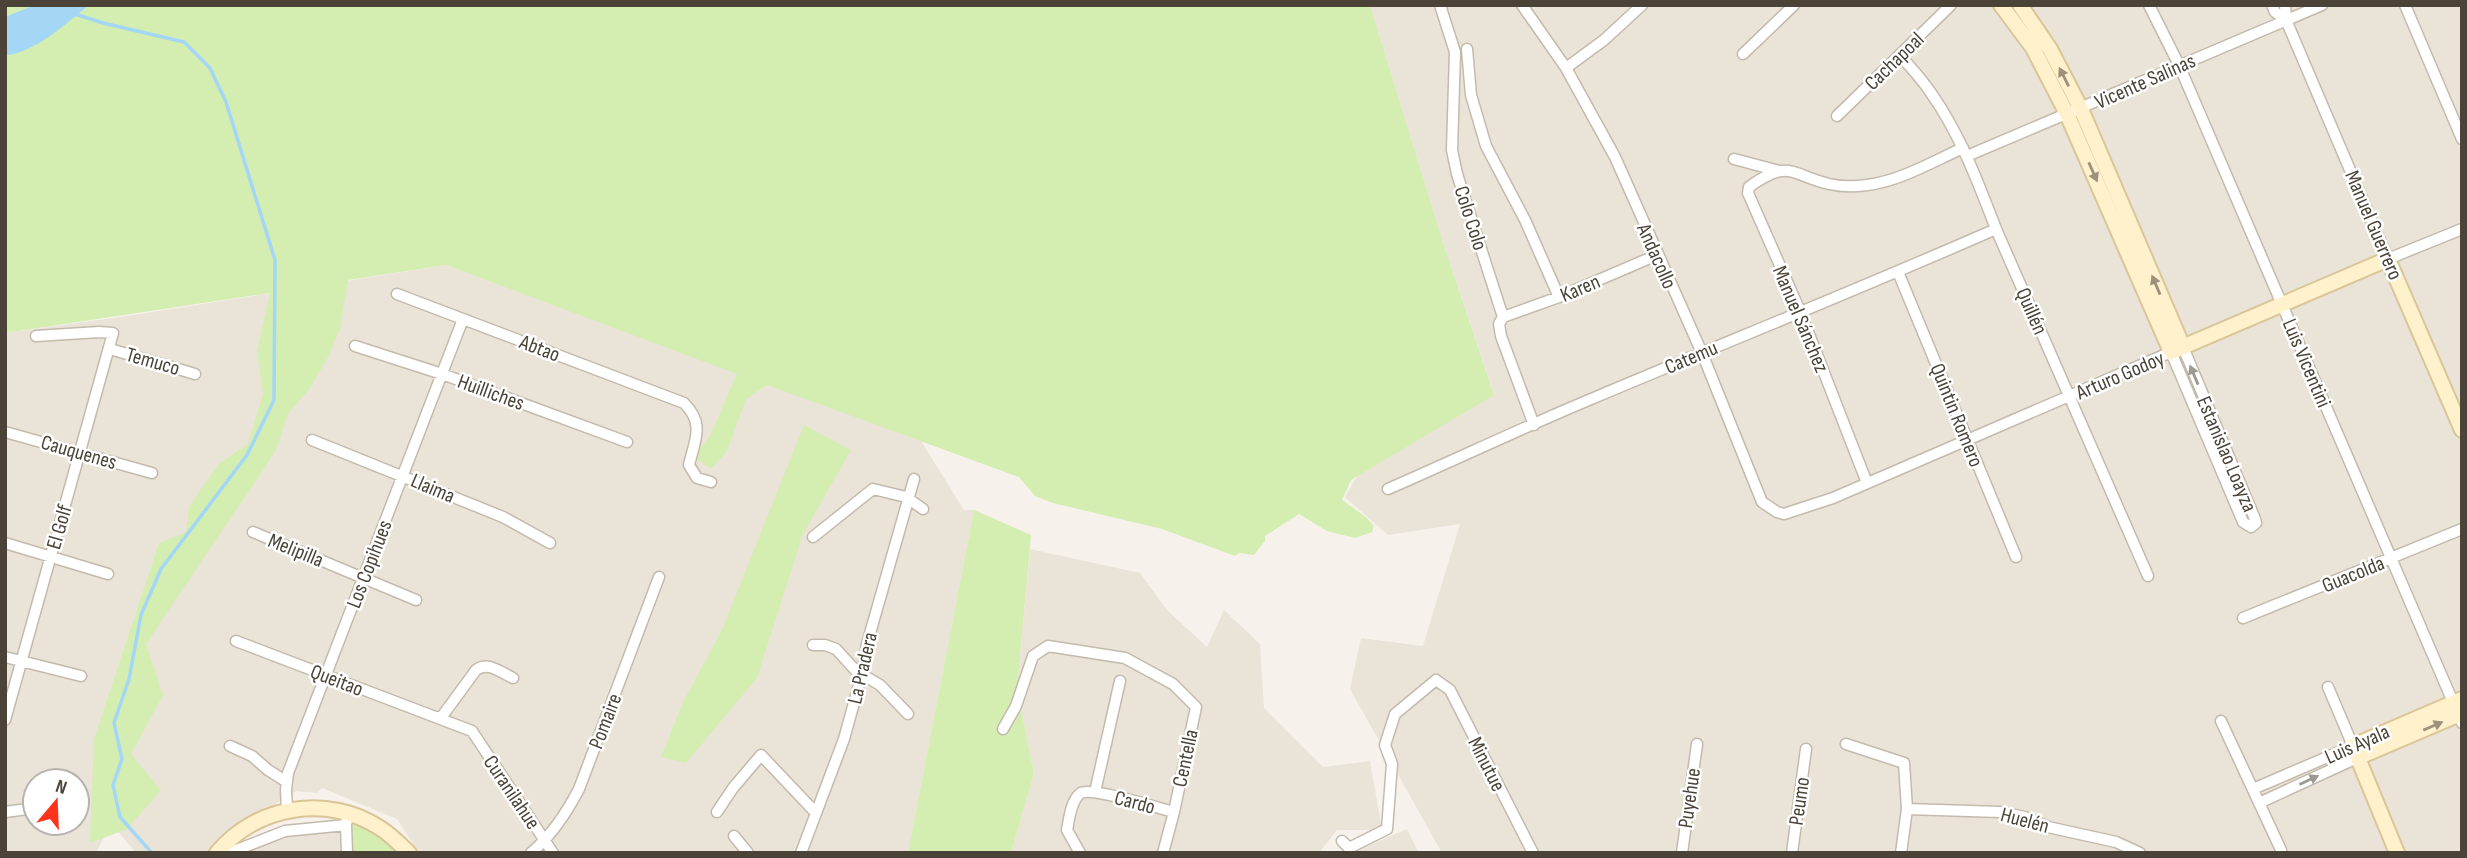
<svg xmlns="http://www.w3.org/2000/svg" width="2467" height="858" font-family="'Sofia Sans Condensed',sans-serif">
	<rect width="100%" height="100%" fill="#f6f2eb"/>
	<!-- residential -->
	<path fill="#eae4d8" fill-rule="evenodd" d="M1370 5H2462V853H1442L1350 689 1361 638 1423 646 1460 524 1388 535 1345 497 1357 476 1494 394 1442 239Z
		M446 265 921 441 964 510H974L908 853H419L397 819 322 788 317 793 296 791 226 835 212 853H136L111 823 96 853H5V333L127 316ZM35 781H77V823H35Z
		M1030 549 1140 573 1167 610 1207 647 1224 610 1260 644 1264 708 1323 767 1370 761 1382 830H1337L1319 853H1011L1034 773 1017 689Z
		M343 827 345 853H240L286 834Z
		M1407 829 1419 853H1352Z"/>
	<!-- green -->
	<path fill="#d4edb1" d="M5 5H1370L1442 239 1494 395 1351 480 1342 500 1366 517 1374 526 1372 532 1355 538 1327 531 1299 514 1265 536V541L1254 555 1239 553 1235 556 1162 529 1053 503 1035 496 1019 477 767 385 746 399 727 451 711 469 694 457 710 436 737 374 446 265 348 280 340 329 327 359 310 388 288 414 276 450 259 476 146 644 163 695 131 754 161 790 127 829 90 843 94 739 159 543 186 532 189 507 205 483 219 464 248 444 263 394 257 351 270 293 5 333Z
		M804 425 851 450 803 534 757 678 686 763 661 757 683 702 722 630Z
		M974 510 1031 535 1017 689 1034 773 1011 853H908Z
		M356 823 382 835 402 853H351L349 827Z"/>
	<!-- water -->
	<path fill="#a4d7f6" d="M35 5H89C68 22 32 55 5 55V17Z"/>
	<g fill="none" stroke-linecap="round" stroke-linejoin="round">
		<!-- stream -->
		<path stroke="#a4d7f6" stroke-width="3.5" d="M75 14 103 23 184 42 210 68 226 102 275 260 274 400 247 455 161 569 141 615 129 679 114 723 122 759 113 785 120 817 151 852"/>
		<defs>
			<path id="street" d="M1440 5 1455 52 1452 150 1457 174 1503 317 1499 324 1501 336 1534 425
				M1522 5 1566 68 1615 157 1702 353 1762 502 1777 512 1784 514 1833 498 2171 352 2243 522 2251 527 2256 523 2255 519 2183 347
				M2149 5 2179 65 2462 723
				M2272 5 2275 12 2286 20
				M2285 5 2286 20 2388 259 2462 229
				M2405 5 2462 139
				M1467 49 1471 95 1486 146 1525 220 1559 297
				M1743 54 1794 5
				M1900 55C1910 67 1922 79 1931 93 1960 134 1978 182 1996 229L2148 576
				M1566 68 1604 40 1642 5
				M1837 116 1951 5
				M1967 156 2322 5
				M1734 159 1779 171
				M1898 272 2016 557
				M397 294 684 403C705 424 695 439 689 465L697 478 711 482
				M1503 317 1559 297 1657 255
				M355 346 442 374 627 442
				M110 349 195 374
				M5 432 152 473
				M312 440 503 517 550 543
				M1867 483 1800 311 1748 193 1749 187C1789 158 1791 175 1829 184 1842 187 1854 187 1867 185 1900 181 1932 162 1963 148
				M1388 489C1457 459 1526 426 1596 397 1729 341 1864 287 1996 229
				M253 532 416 600
				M813 537 873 489 906 497 923 509
				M5 543 108 574
				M2243 618 2462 529
				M236 641 472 731 553 853
				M813 645H825L836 649 856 671 880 685 908 714
				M5 657 81 676
				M438 718 443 715 476 670C488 661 500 672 513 678
				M5 720 113 333 99 332 36 336
				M2221 721 2281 850
				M1003 729 1016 706 1033 656 1048 646 1125 658 1173 684 1196 707 1174 812 1163 853
				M1846 744 1904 763 1907 809 1901 853
				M230 746 252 756 268 770 287 782
				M2253 789 2353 746 2328 687
				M1095 792 1120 681
				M2259 803 2359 757
				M1907 809 2000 812 2025 817 2048 827 2116 842 2140 853
				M287 811 286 789 288 773 463 319
				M5 812 35 808
				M717 812 733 788 761 755 816 813
				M346 825 347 853
				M734 836 748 853
				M1342 841 1349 848 1387 829 1392 764 1385 745 1395 714 1436 680 1450 690 1533 853
				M229 853 285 831 346 825 348 813
				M531 853C552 835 566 814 579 789L659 577
				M801 853 844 739 862 674 867 644 914 479
				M1080 853 1067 830C1069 820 1071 799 1081 793 1092 787 1158 808 1174 812
				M1682 853 1697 744
				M1792 853 1806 749"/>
			<path id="secondary" d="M2001 5 2033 48 2067 114 2171 352 2388 259 2462 430
				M2020 5 2050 49 2081 109 2183 347
				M2359 757 2462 713
				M217 853C256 805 329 794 380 828 391 835 400 844 409 853
				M2397 853 2353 746 2462 699"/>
		</defs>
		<!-- street casing -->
		<use href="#street" stroke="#c3baac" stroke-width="13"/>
		<!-- secondary casing -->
		<use href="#secondary" stroke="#d9c598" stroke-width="18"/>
		<!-- street -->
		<use href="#street" stroke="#fff" stroke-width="10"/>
		<!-- secondary -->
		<use href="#secondary" stroke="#fff1cc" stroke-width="14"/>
	</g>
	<!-- one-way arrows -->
	<defs><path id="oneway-solid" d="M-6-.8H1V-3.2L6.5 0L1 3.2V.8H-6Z" transform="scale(1.75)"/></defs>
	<g fill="#9c917b">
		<use href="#oneway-solid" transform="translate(2064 77) rotate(-117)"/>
		<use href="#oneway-solid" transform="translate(2093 172) rotate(66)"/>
		<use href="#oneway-solid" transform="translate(2156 285) rotate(-113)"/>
		<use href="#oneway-solid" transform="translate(2433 726) rotate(-23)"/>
	</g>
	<g fill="#9c9892">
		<use href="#oneway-solid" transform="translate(2194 375) rotate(-113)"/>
		<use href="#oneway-solid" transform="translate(2309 780) rotate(-25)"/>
	</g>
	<g text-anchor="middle" stroke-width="5" stroke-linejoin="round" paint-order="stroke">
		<!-- street labels -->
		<g font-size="21" fill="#4b4338" stroke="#fff">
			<text transform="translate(1894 61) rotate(-44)" y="7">Cachapoal</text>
			<text transform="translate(2145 81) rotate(-24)" y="7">Vicente Salinas</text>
			<text transform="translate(1471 218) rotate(72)" y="7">Colo Colo</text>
			<text transform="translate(2374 225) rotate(67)" y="7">Manuel Guerrero</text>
			<text transform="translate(1657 256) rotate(66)" y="7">Andacollo</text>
			<text transform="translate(1580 288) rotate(-23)" y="7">Karen</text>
			<text transform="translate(2032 311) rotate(66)" y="7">Quillén</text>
			<text transform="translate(1801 319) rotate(67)" y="7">Manuel Sánchez</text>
			<text transform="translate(540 348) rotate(21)" y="7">Abtao</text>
			<text transform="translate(1691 357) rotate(-23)" y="7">Catemu</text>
			<text transform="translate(153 361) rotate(16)" y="7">Temuco</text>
			<text transform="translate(2307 363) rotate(67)" y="7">Luis Vicentini</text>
			<text transform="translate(2120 375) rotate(-23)" y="7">Arturo Godoy</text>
			<text transform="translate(491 392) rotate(20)" y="7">Huilliches</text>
			<text transform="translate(1957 415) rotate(68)" y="7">Quintin Romero</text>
			<text transform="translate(79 452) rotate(16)" y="7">Cauquenes</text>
			<text transform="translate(2227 454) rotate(67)" y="7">Estanislao Loayza</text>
			<text transform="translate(433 488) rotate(23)" y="7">Llaima</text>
			<text transform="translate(59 527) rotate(-74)" y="7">El Golf</text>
			<text transform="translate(296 550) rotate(22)" y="7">Melipilla</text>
			<text transform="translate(369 564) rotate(-69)" y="7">Los Copihues</text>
			<text transform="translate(2353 574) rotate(-22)" y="7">Guacolda</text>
			<text transform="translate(862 668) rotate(-77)" y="7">La Pradera</text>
			<text transform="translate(337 680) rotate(21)" y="7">Queitao</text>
			<text transform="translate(605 721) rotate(-69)" y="7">Pomaire</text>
			<text transform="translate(2357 744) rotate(-24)" y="7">Luis Ayala</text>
			<text transform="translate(1185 758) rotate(-78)" y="7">Centella</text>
			<text transform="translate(1487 764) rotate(63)" y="7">Minutue</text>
			<text transform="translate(512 792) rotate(56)" y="7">Curanilahue</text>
			<text transform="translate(1689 798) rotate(-82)" y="7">Puyehue</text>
			<text transform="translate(1799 801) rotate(-82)" y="7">Peumo</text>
			<text transform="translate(1135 802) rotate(15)" y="7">Cardo</text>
			<text transform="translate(2025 820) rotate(15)" y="7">Huelén</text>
		</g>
	</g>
	<!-- border -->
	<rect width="2467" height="858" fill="none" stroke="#4b4338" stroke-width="14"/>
	<!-- north arrow -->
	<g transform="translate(56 802) rotate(19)"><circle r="33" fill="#ffffff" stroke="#b7b4af" stroke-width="2"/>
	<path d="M0-5L12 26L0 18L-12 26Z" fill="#ff3319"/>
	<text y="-10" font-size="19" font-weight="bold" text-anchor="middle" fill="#4b4338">N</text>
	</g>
</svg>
